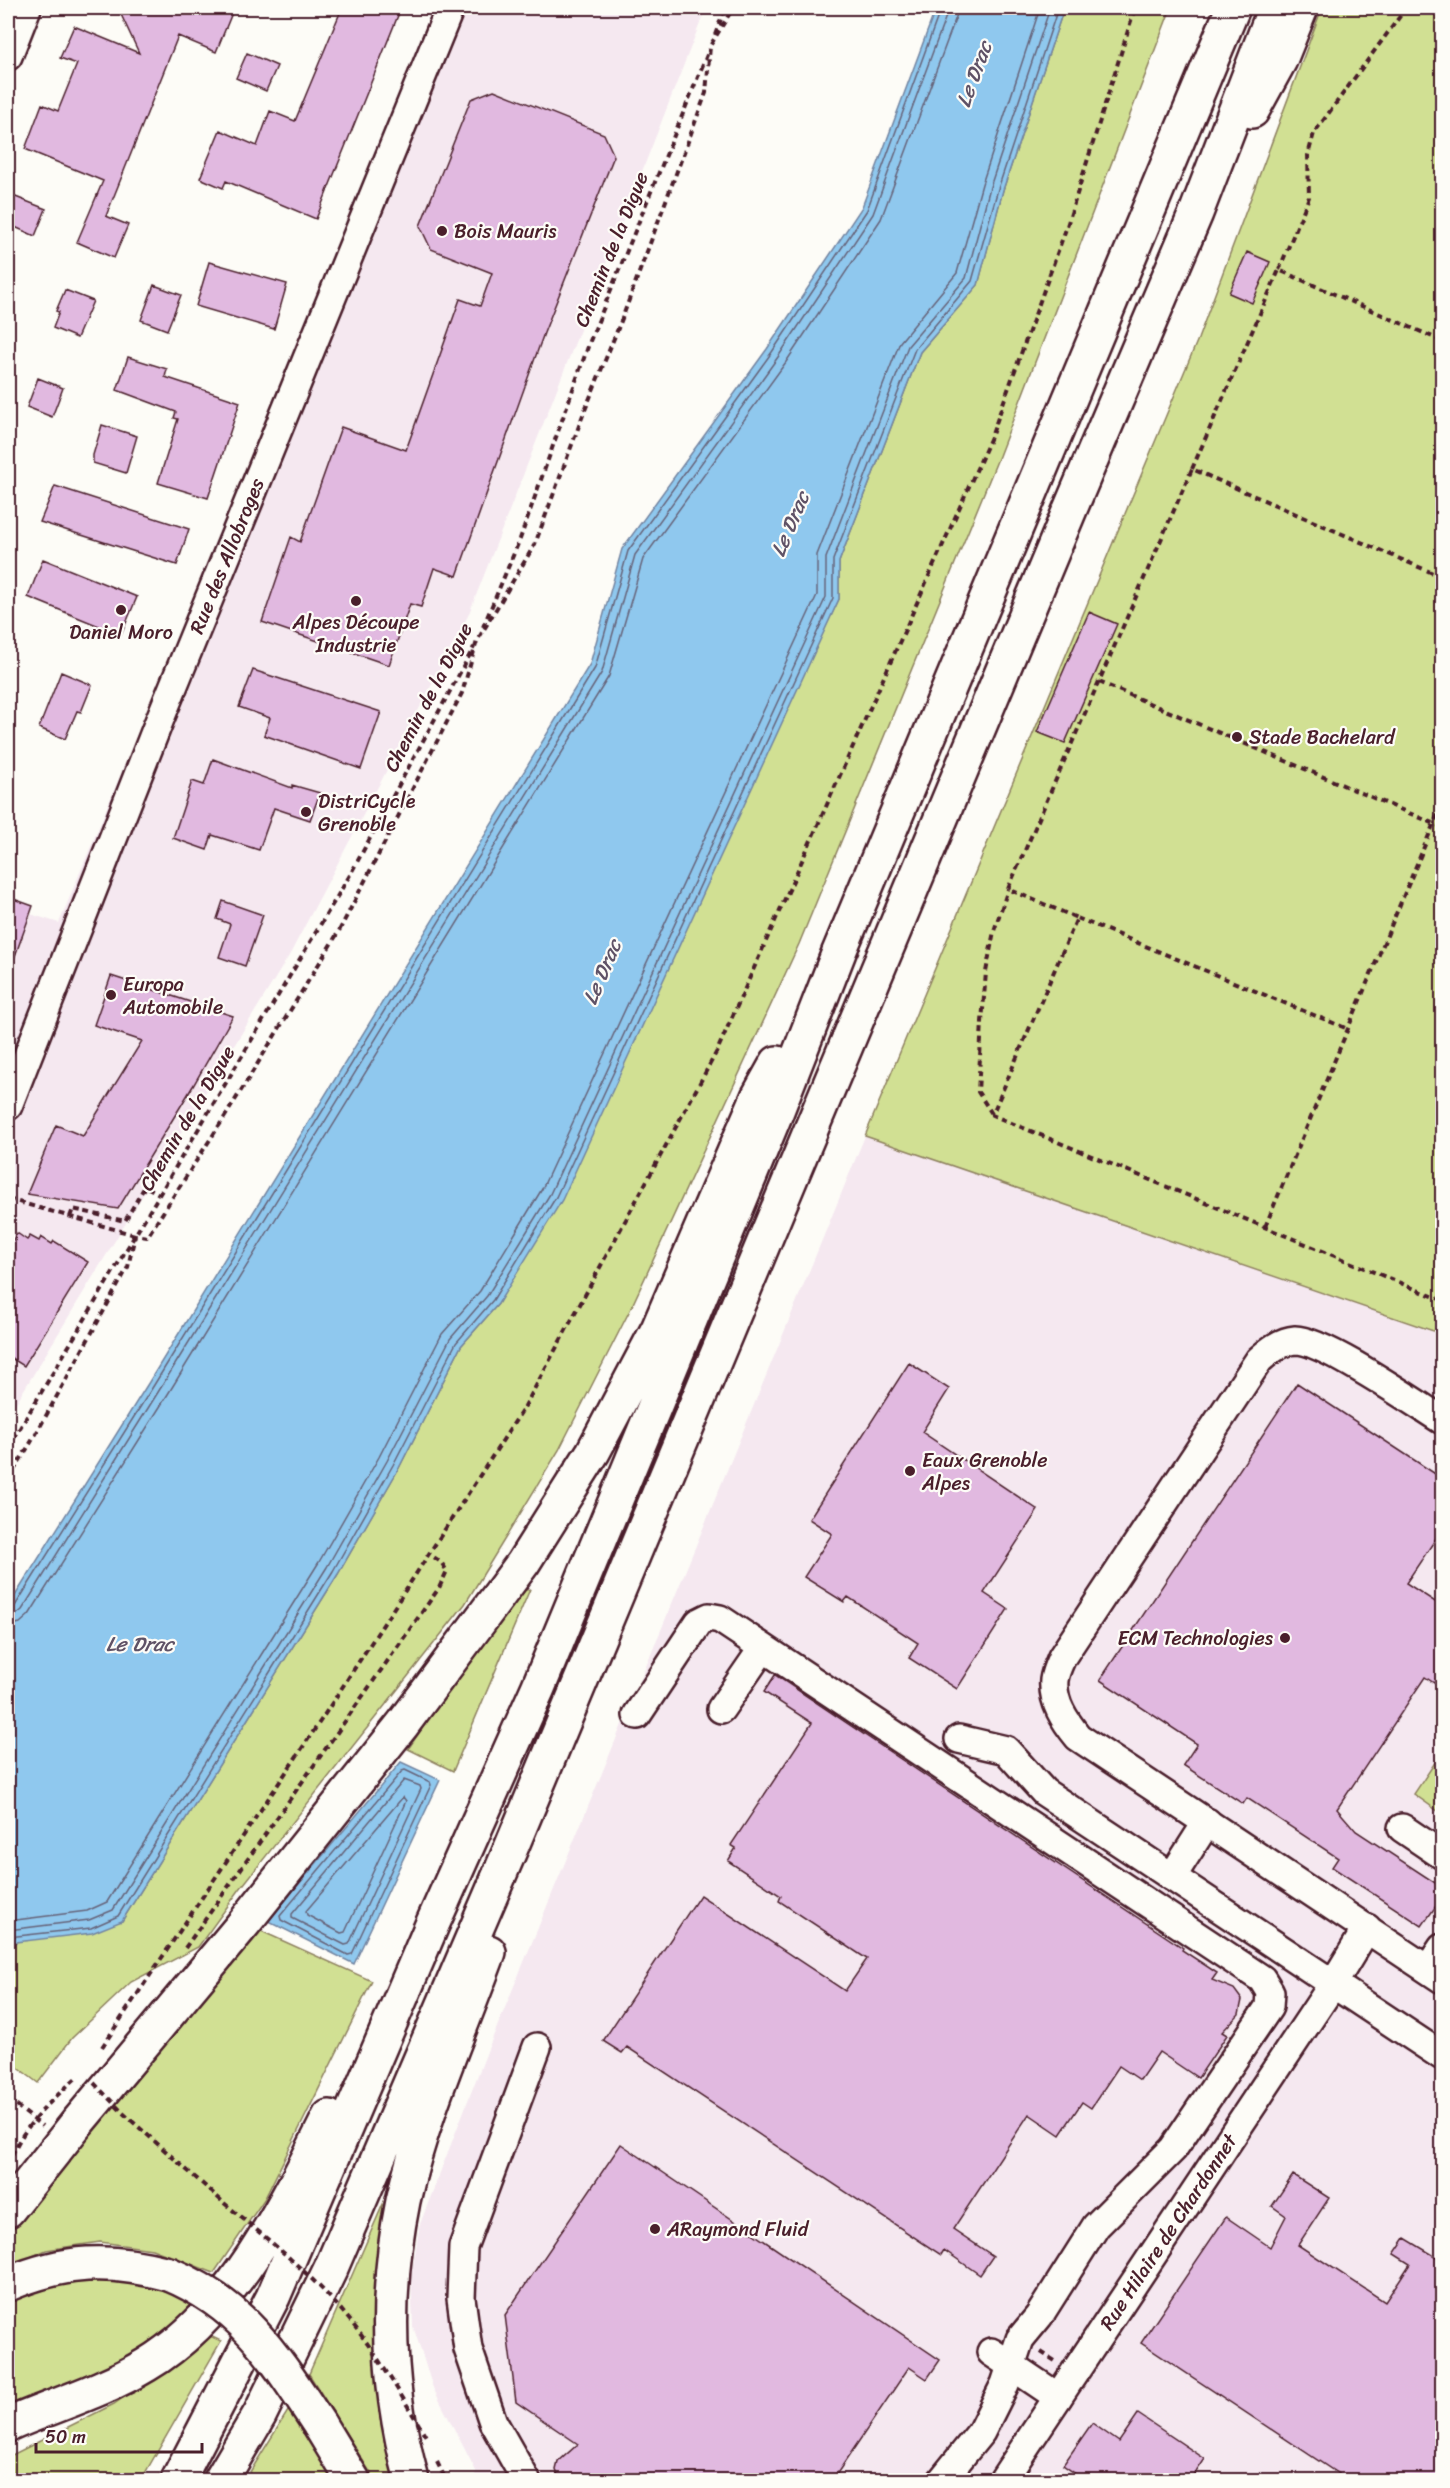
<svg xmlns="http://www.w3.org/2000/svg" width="1450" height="2488" font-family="Sriracha,sans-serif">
	<rect width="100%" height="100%" fill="#fdfcf7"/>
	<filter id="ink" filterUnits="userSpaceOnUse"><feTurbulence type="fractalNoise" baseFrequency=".0167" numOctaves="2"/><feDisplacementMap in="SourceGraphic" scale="12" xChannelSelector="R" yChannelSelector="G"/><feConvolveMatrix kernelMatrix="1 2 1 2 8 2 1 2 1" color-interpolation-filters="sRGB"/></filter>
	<g filter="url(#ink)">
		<!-- built -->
		<path fill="#f5e8f0" d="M439 8H706L468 616 290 954 8 1416V907L59 923Z
			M865 1136 1442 1334V1752L1415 1794 1442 1813V2480H474L476 2471 433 2388 413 2326 411 2277 420 2224 488 2049Z"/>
		<!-- green -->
		<path fill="#d1e093" stroke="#8e805f" stroke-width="1.5" d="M1064 8H1171L999 456 799 944 631 1308 559 1450 465 1604 240 1889 198 1947 131 1982 72 2038 38 2083 8 2060V1943L122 1921 338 1574 399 1468 461 1346 498 1304 839 599V562L920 352 978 285 1003 190Z
			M1322 8H1442V1334L865 1136 1198 339Z
			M530 1589 453 1771 408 1749 515 1593Z
			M1442 1752V1814L1414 1794Z
			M250 1926 372 1981 265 2198 214 2273 152 2249 100 2242 46 2250 8 2267V2226Z
			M393 2181 400 2480H375L309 2374Z
			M130 2277 199 2303C152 2358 73 2382 8 2408V2300L44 2283Z
			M210 2336 221 2341 141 2480H8V2457L114 2404Z
			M291 2406 342 2480H245Z"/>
		<!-- water -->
		<path fill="#8fc8ee" stroke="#7384a0" stroke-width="1.5" d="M936 8H1064L1003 190 978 285 920 352 839 562V599L562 1200 498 1304 461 1346 399 1468 338 1574 122 1921 92 1933 8 1943V1607L149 1382 590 664 622 549 767 349 862 207Z
			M401 1762 440 1780 354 1964 268 1921Z"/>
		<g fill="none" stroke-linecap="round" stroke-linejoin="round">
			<!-- shore -->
			<path stroke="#666379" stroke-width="1.5" d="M8 1609 15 1606 154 1385 595 668 628 551 772 352 867 210 941 8
				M8 1617 16 1615 22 1610 160 1389 602 672 635 555 778 357 873 214 949 8
				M8 1626 20 1623 29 1615 168 1394 609 676 643 559 786 362 881 219 956 17 958 8
				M405 1770 430 1782 431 1785 352 1954 348 1955 281 1920 280 1916 402 1771Z
				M404 1780 420 1786 421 1789 349 1944 345 1945 292 1918V1914Z
				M403 1797 406 1801 345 1932 341 1933 307 1915 306 1911Z
				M8 1921 87 1911 107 1902 319 1562 379 1457 442 1334 480 1291 542 1189 817 595V555L900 342 957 273 982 184 1040 8
				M8 1930 89 1920 113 1910 327 1567 387 1461 450 1339 487 1296 550 1194 826 597V558L908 346 966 278 990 187 1050 8
				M8 1937 91 1928 118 1916 333 1571 393 1465 456 1343 493 1300 556 1197 833 598V560L915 349 972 281 998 189 1058 8"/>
		</g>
		<!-- building -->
		<path fill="#e1b9e0" stroke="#4a1f2b" stroke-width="1.5" d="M118 8H234L216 52 178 36 106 216 128 225 114 258 77 242 103 181 25 149 42 104 58 111 77 64 60 58 74 26 139 53Z
			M342 8H401L316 219 226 181 223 188 200 178 220 130 257 146 270 111 295 121Z
			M247 53 277 66 266 91 236 78Z
			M494 90 604 134 614 156 544 333 457 576 434 568 421 607 410 604 389 665 262 622 291 537 300 542 341 427 406 450 460 299 480 306 492 273 431 249 420 226 471 99Z
			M8 194 46 209 35 236 8 224Z
			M1247 252 1270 262 1252 303 1229 293Z
			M209 262 287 284 274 329 196 306Z
			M154 285 181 295 167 330 141 320Z
			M65 290 93 301 77 338 53 328 59 312 56 311Z
			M128 357 167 369 165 377 240 402 208 498 158 483 178 419 174 418 176 412 117 390Z
			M38 378 63 388 52 417 27 407Z
			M102 425 137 436 126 473 93 463V455Z
			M55 486 189 529 177 565 40 522Z
			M43 559 137 597 121 635 28 597Z
			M1089 612 1117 624 1065 743 1037 732Z
			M253 670 381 712 361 769 264 735 270 718 239 707Z
			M61 672 92 685 81 712 77 711 65 739 39 728Z
			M213 759 292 788V785L320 793 310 820 274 808 259 850 212 835 207 850 173 838 192 781 204 785Z
			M8 897 33 906 10 970H8Z
			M223 901 263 915 245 966 219 957 230 924 217 919Z
			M111 976 233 1016 193 1086 118 1209 27 1194 56 1125 83 1136 142 1041 94 1025Z
			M17 1233 27 1240 30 1236 39 1241 41 1237 52 1244 54 1241 88 1262 24 1366 8 1356V1248Z
			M909 1363 949 1389 922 1432 1038 1510 984 1593 1008 1609 957 1689 909 1658 918 1643 848 1597 844 1602 804 1577 832 1534 809 1519Z
			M1297 1383 1443 1479V1528L1406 1583 1443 1607V1670L1434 1683 1425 1677 1337 1809 1356 1831 1443 1888V1896L1422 1926 1332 1867 1338 1858 1247 1798 1243 1804 1183 1765 1197 1744 1100 1680Z
			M775 1675 1183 1948 1182 1950 1217 1973 1212 1980 1234 1989 1242 2000 1239 2014 1222 2032 1227 2035 1198 2078 1159 2052 1140 2080 1119 2066 1091 2108 1082 2102 1060 2135 1029 2114 953 2229 993 2256 980 2275 944 2250 941 2255 627 2047 622 2053 603 2041 700 1895 845 1991 867 1959 779 1901 781 1896 728 1861 736 1848 731 1845 812 1723 764 1692Z
			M621 2144 940 2360 927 2379 909 2367 832 2481H560L556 2470 558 2462 578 2444 516 2402 505 2315Z
			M1293 2175 1329 2198 1298 2245 1385 2302 1410 2264 1394 2254 1405 2238 1443 2261V2481H1349L1141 2343 1226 2217 1270 2247 1286 2216 1272 2206Z
			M1138 2414 1205 2459 1190 2481H1086L1063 2465 1092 2423 1119 2442Z"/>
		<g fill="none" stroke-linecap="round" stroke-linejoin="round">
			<defs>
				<g id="minor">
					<path d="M8 56 27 8"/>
					<path id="s1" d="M8 1106 160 719 450 8"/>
					<path d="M1442 1420C1415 1403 1322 1339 1295 1340 1281 1341 1269 1351 1259 1360L1062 1657C1059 1664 1055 1672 1054 1680 1052 1702 1065 1721 1078 1737L1442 1979"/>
					<path d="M721 1709 763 1648"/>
					<path d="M637 1715 699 1622 709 1617 720 1619 1262 1979 1270 1992 1269 2007 1173 2149 1096 2226 1039 2316 1020 2339 1005 2384 981 2432 942 2480"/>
					<path d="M959 1739 1006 1750 1044 1792 1442 2056"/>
					<path d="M1402 1828 1442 1855"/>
					<path d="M1172 1877 1207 1822"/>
					<path d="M1428 1969 1442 1948"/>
					<path d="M991 2352 1058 2397"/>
					<path d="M526 2480 493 2422 468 2349 461 2298 463 2247 537 2047"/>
					<path id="s2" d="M1003 2480 1333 1984 1367 1928"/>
				</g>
				<path id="highway" d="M1252 111 1280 60 1301 8
					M8 2210 77 2123 245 1922 403 1724 523 1563 593 1452 658 1329 758 1097 777 1063
					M8 2284C65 2260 109 2258 169 2274
					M319 2424 353 2480
					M8 2425C54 2405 103 2391 146 2365 232 2314 286 2204 329 2117
					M178 2480 273 2297 432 1925 538 1688 776 1113 839 952 1233 8
					M221 2480 260 2414 331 2268 511 1848 1071 507 1196 213 1275 8
					M412 2480C387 2389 384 2294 403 2201 422 2115 459 2034 489 1952"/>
			</defs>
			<!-- minor casing -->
			<use href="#minor" stroke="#4a1f2b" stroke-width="32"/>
			<!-- highway casing -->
			<use href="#highway" stroke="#4a1f2b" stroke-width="38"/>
			<!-- path -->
			<path stroke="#4a1f2b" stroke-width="4" stroke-dasharray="6 4.5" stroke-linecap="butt" d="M715 35 725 8
				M1279 270 1309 197 1308 155 1314 133 1406 8
				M1192 469 1279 270 1442 341
				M1442 577 1192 469 1008 889 1077 918 992 1115 1442 1300
				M483 627 520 539 590 341 709 50
				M1099 682 1442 827
				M1077 918 1348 1029
				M992 1114 978 1092 982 1022 986 972 994 931 1008 889
				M8 1199 135 1235
				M70 1217 73 1209 125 1221 145 1186 159 1194
				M1265 1227 1442 804
				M8 1448 350 875 474 647
				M8 1480 36 1434 128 1267 135 1235 147 1237 226 1115 339 931 462 693 477 641 535 544 583 415 623 316 706 93 710 46 733 8
				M185 1948 439 1588 447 1571 441 1562 429 1554
				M102 2047 321 1720 525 1406 717 1051 991 437 1067 226 1135 8
				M8 2099 42 2126
				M123 2113 224 2203
				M8 2165C21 2127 49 2103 78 2076
				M1041 2352 1055 2361
				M437 2462 446 2480"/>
			<!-- minor -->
			<use href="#minor" stroke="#fdfcf7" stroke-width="27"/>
			<!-- highway -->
			<use href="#highway" stroke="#fdfcf7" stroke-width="33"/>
			<defs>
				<path id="highway-bridge" d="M169 2274C244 2305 276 2359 319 2424"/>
			</defs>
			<!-- highway-bridge casing -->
			<use href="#highway-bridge" stroke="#4a1f2b" stroke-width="38" stroke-linecap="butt"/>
			<!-- path-bridge -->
			<path stroke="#4a1f2b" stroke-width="4" stroke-dasharray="6 4.5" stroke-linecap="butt" d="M94 2083 123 2113
				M224 2203C265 2237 308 2271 343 2312 375 2350 401 2395 427 2438"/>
			<!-- highway-bridge -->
			<use href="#highway-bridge" stroke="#fdfcf7" stroke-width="33"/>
		</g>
	</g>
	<!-- markers -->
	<g fill="#4a1f2b" stroke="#fdfcf7" stroke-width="2">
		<circle cx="442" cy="231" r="6"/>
		<circle cx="356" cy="601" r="6"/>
		<circle cx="121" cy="610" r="6"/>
		<circle cx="1237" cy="737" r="6"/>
		<circle cx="306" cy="812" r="6"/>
		<circle cx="111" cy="995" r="6"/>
		<circle cx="910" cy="1471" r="6"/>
		<circle cx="1285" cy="1638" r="6"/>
		<circle cx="655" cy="2229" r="6"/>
	</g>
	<g text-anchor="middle" stroke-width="4.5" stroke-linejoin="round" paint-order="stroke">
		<!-- poi labels -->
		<g font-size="20" fill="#4a1f2b" stroke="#fdfcf7" text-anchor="start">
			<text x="454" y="238">Bois Mauris</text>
			<text x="356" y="629" text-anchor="middle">Alpes Découpe<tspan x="356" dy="23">Industrie</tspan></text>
			<text x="121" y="639" text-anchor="middle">Daniel Moro</text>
			<text x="1249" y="744">Stade Bachelard</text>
			<text x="318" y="808">DistriCycle<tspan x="318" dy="23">Grenoble</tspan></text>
			<text x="123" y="991">Europa<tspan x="123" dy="23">Automobile</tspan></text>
			<text x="922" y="1467">Eaux Grenoble<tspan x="922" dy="23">Alpes</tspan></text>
			<text x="1273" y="1645" text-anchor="end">ECM Technologies</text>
			<text x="667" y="2236">ARaymond Fluid</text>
		</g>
		<!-- street labels -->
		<g font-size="20" fill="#4a1f2b" stroke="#fdfcf7">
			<text transform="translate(611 249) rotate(-68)" y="7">Chemin de la Digue</text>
			<text dy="7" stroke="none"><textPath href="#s1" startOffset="592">Rue des Allobroges</textPath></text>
			<text transform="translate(428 697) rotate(-62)" y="7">Chemin de la Digue</text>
			<text transform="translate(187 1118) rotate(-59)" y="7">Chemin de la Digue</text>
			<text dy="7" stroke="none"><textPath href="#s2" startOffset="298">Rue Hilaire de Chardonnet</textPath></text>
		</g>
		<!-- water labels -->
		<g font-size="21" font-style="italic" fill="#5f5266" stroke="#fdfcf7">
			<text transform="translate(974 74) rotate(-70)" y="7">Le Drac</text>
			<text transform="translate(790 524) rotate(-67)" y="7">Le Drac</text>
			<text transform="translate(602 972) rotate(-67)" y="7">Le Drac</text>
			<text x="140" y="1651">Le Drac</text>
		</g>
	</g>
	<!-- margin -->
	<rect width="1450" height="2488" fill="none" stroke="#fdfcf7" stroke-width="30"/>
	<rect x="15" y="15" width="1420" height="2458" fill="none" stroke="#4a1f2b" stroke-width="2" filter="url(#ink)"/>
	<!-- scale -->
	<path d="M36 2443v9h166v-9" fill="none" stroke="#4a1f2b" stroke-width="3"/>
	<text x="45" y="2443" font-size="18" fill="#4a1f2b" stroke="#fdfcf7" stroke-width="4.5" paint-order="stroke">50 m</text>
</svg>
